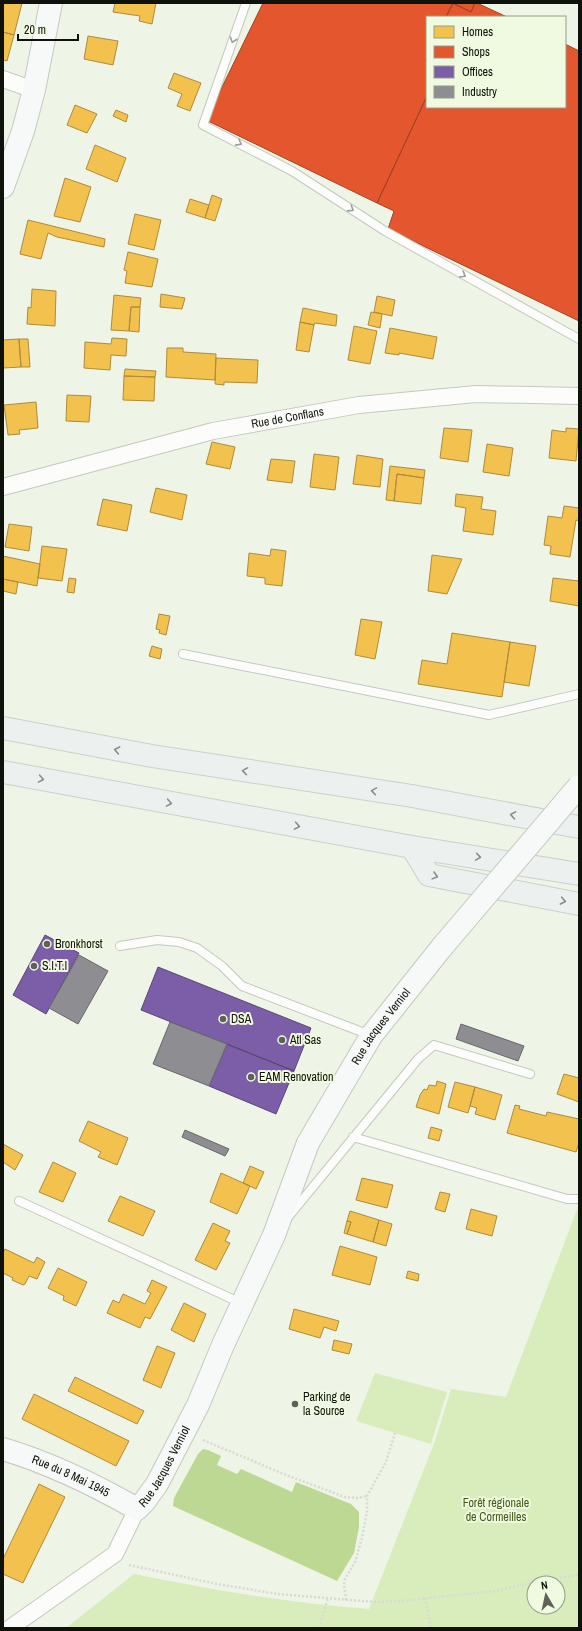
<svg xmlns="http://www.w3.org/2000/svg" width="582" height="1631" font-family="'Archivo Narrow',sans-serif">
	<rect width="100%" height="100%" fill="#eef4e6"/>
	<!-- green -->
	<path fill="#d9edbc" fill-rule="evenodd" d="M579 1204V1628H66L134 1574C212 1590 290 1603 369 1609L435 1441 451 1389 506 1397ZM534 1583H558V1607H534Z
		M375 1373 447 1392 431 1444 356 1421Z"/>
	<!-- water -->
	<path fill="#bdd892" d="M203 1449 208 1450 221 1456 217 1465 237 1474 241 1469 292 1492 296 1482 351 1504 359 1512V1527L354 1553 337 1581 173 1506 174 1498 198 1454Z"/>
	<!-- homes -->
	<path fill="#f2c14e" stroke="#ae8c3a" d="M3 3H22L14 35 3 32Z
		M115 3H156L152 24 139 21 140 16 113 12Z
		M3 32 14 35 7 61 3 60Z
		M88 36 118 41 113 65 84 59Z
		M174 73 201 83 190 111 177 106 182 94 168 88Z
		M75 105 97 114 87 133 67 125Z
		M116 110 128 115 126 122 113 116Z
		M95 145 126 158 117 182 86 169Z
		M65 178 91 187 80 222 54 216Z
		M212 195 222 199 215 221 205 218Z
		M190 199 209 205 205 218 186 212Z
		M135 214 161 220 154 250 128 244Z
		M28 220 105 239 104 247 57 237 48 233 41 259 20 254Z
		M128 252 158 259 152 287 125 283 127 271 124 270Z
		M32 289 56 291 55 326 27 324 28 307 31 308Z
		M161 294 185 298 182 309 160 307Z
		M114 295 141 298 140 307H131L129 331 111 330Z
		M377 296 395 300 392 316 374 312Z
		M131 307H140L139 332 129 331Z
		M303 308 337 315 336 326 315 323 314 325 300 322Z
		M371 312 382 314 380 328 368 325Z
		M300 322 314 325 309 352 296 350Z
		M354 326 377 331 370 364 348 360Z
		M390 328 437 337 433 359 399 353V355L385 353Z
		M112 338 127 339 126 356 111 355 110 370 84 368 85 342 111 344Z
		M19 339 21 367 3 368V340Z
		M19 339H28L30 367H21Z
		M167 348H183V352L216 354 215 380 166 377Z
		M216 358 258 360 257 383 224 382V385L215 384Z
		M125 369 156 371 155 377 124 376Z
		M124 376 155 377 154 401 123 400Z
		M67 395 91 396 89 422 66 421Z
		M36 402 38 428 19 430 20 434 8 435 4 405Z
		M444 428 472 430 468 462 440 458Z
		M566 428 579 429 576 461 549 458 552 430 566 432Z
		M212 442 235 447 230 469 206 464Z
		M487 444 513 448 509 476 483 472Z
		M314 454 339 457 335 490 310 487Z
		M357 455 383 459 380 487 353 484Z
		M271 459 295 461 292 483 267 480Z
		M390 466 425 470 424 478 397 474 394 501 386 500Z
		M397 474 424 478 421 504 394 501Z
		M156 488 187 495 182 520 150 512Z
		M456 494 483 497 481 509 496 511 493 535 463 531 466 508 455 506Z
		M103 499 132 505 127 531 97 525Z
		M564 506 579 508V521L576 520 570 557 550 554 551 546 544 545 548 516 562 518Z
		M9 524 32 527 29 551 5 547Z
		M42 546 67 549 62 581 38 578Z
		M271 549 286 551 282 586 265 584V578L247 576 249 553 270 556Z
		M432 555 462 559 447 594 428 591Z
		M3 556 40 564 37 586 3 579Z
		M69 578 76 579 74 593 67 592Z
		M553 578 579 581V606L550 601Z
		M3 579 18 582 16 594 3 591Z
		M159 614 170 616 166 635 159 633 160 630 156 629Z
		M361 619 382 622 375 659 355 655Z
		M452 633 510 642 502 697 418 684 422 660 447 664Z
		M510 642 536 646 529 686 504 682Z
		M152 646 162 649 160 659 149 656Z
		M564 1074 579 1078V1102L557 1094Z
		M437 1081 446 1084 439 1114 416 1107 420 1095 424 1089 427 1090 429 1085 436 1086Z
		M455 1082 475 1087 468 1113 448 1107Z
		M475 1087 502 1095 495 1120 475 1114 477 1108 470 1106Z
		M515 1105 520 1106 519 1109 546 1116 547 1112 579 1119V1143L576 1152 507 1133Z
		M88 1121 128 1138 117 1165 98 1157 101 1152 79 1141Z
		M431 1127 442 1130 439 1141 428 1138Z
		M3 1144 23 1155 15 1170 3 1162Z
		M53 1162 76 1173 63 1202 39 1192Z
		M250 1166 264 1172 256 1189 243 1183Z
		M221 1173 250 1186 237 1214 210 1202Z
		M362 1178 393 1185 387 1208 356 1200Z
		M440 1192 450 1194 445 1212 435 1209Z
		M120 1196 155 1211 143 1236 108 1221Z
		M471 1209 497 1216 492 1236 466 1229Z
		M350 1211 379 1220 373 1242 347 1234 351 1222 347 1221Z
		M379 1220 392 1224 386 1246 373 1242Z
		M347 1221 351 1222 347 1234 344 1233Z
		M213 1223 230 1231 225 1241 230 1243 216 1270 195 1260Z
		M340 1246 377 1257 370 1285 332 1275Z
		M5 1249 34 1263 37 1257 45 1262 37 1279 29 1276 25 1284 23 1285 12 1280 13 1278 3 1273V1253Z
		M58 1268 87 1282 76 1306 63 1300 64 1296 48 1288Z
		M408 1271 419 1274 418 1281 406 1278Z
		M152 1280 167 1287 150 1319 145 1317 140 1328 107 1313 113 1300 119 1303 123 1294 145 1304 151 1293 147 1291Z
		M184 1303 206 1314 194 1342 171 1330Z
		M294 1309 339 1321 336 1331 324 1327 320 1338 289 1329Z
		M334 1340 352 1344 349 1354 332 1350Z
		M157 1346 175 1353 161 1388 143 1380Z
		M75 1377 144 1411 137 1424 68 1391Z
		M34 1394 129 1441 116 1466 22 1419Z
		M39 1484 65 1497 23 1583 3 1574V1559Z"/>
	<!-- shops -->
	<path fill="#e4572e" stroke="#a44223" d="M263 3H453L446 17H427V57L425 61 427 62V96L377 203 206 120Z
		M452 3H475L471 12Z
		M453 3 471 12 475 3H477L507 17H446Z
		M565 44 579 51V321L388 229 394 211 377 203 427 96V107H565Z"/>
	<!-- offices -->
	<path fill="#7b5ea7" stroke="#5b4778" d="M45 935 79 953 46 1014 13 995Z
		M158 967 311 1028 294 1071 141 1010Z
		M227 1044 294 1071 276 1114 209 1086Z"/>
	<!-- industry -->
	<path fill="#8d8d92" stroke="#676869" d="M79 955 108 971 78 1024 49 1008Z
		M170 1022 227 1044 209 1086 153 1064Z
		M461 1024 524 1046 518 1061 456 1039Z
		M185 1130 229 1149 225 1156 182 1137Z"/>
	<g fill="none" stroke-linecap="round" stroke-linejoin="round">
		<defs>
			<path id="lane" d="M246 3 203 125 292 171 385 231 579 339
				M183 654 489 715 579 694
				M120 946 157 940 179 942 197 948 222 966 242 986 370 1035
				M353 1137 567 1199H579
				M19 1201 241 1303
				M289 1216 418 1059 434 1045 530 1074"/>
			<g id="street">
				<path d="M3 79 34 90"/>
				<path id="s1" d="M3 487 213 431 359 405 476 394 579 396"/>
				<path d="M10 1628 115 1554 137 1509"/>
			</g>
			<g id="secondary">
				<path d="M3 187 23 131 34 90 51 3"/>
				<path id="s2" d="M3 1449C50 1463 95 1485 137 1509L144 1502 157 1484 198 1405 223 1345 274 1235 308 1143 371 1036 442 947"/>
			</g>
			<path id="highway" d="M3 728 152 756 412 796 579 827
				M3 772 412 847 579 874
				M412 847 429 875 579 904"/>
		</defs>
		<!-- lane casing -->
		<use href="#lane" stroke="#c4c9be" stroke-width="10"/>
		<!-- street casing -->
		<use href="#street" stroke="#c4c9be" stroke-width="18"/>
		<!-- secondary casing -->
		<use href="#secondary" stroke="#c4c9be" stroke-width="24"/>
		<!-- highway casing -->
		<use href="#highway" stroke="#cdd0ca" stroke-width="24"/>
		<!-- path -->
		<path stroke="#d8dad5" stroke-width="2.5" stroke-dasharray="2 2" stroke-linecap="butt" d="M203 1440 286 1475 345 1497 358 1498 367 1496
			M129 1565 217 1584 278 1594 374 1602 401 1601 496 1591 539 1581 579 1575
			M425 1598 431 1628
			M346 1600 344 1585 345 1579 355 1562 362 1538 367 1511V1496L386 1462 395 1433
			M319 1628 328 1598"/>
		<!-- lane -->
		<use href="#lane" stroke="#fcfdfb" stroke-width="8"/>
		<!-- street -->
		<use href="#street" stroke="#fcfdfb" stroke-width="16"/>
		<!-- secondary -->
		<use href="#secondary" stroke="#f7f9f8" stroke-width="22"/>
		<!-- highway -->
		<use href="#highway" stroke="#ecf0ef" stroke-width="22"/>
		<defs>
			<path id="secondary-bridge" d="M442 947 579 786"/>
		</defs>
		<!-- secondary-bridge casing -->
		<use href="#secondary-bridge" stroke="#c4c9be" stroke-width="24" stroke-linecap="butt"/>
		<!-- secondary-bridge -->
		<use href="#secondary-bridge" stroke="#f7f9f8" stroke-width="22"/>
	</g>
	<!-- one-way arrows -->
	<defs><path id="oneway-chevron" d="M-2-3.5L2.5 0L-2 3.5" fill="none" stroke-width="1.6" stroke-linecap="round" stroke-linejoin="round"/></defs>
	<g stroke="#9d9f9b">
		<use href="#oneway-chevron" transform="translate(233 40) rotate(109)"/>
		<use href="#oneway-chevron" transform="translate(239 143) rotate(28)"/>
		<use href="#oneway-chevron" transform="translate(351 209) rotate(33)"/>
		<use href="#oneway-chevron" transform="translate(463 275) rotate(30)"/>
	</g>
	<g stroke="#898c88">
		<use href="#oneway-chevron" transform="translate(117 750) rotate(-169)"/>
		<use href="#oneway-chevron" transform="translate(245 771) rotate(-171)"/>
		<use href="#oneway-chevron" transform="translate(41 779) rotate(10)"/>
		<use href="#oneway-chevron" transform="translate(374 791) rotate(-171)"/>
		<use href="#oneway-chevron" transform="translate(169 803) rotate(10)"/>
		<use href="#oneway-chevron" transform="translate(513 815) rotate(-170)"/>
		<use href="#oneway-chevron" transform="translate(297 826) rotate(10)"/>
		<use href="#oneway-chevron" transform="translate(478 857) rotate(9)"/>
		<use href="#oneway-chevron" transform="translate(435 876) rotate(15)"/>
		<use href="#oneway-chevron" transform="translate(563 901) rotate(11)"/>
	</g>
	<!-- markers -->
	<g fill="#5d6157" stroke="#effae0" stroke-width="1.5">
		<circle cx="47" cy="944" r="4"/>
		<circle cx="34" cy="966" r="4"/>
		<circle cx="223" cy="1019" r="4"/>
		<circle cx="282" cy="1040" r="4"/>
		<circle cx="251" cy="1077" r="4"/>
		<circle cx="295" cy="1404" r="4"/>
	</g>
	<g text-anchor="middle" stroke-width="4" stroke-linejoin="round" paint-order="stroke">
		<!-- street labels -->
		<g font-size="12" fill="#0f120a" stroke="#effae0">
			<text dy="4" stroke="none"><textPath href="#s1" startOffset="293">Rue de Conflans</textPath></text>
			<text dy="4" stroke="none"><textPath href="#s2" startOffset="690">Rue Jacques Verniol</textPath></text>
			<text dy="4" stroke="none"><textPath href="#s2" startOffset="198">Rue Jacques Verniol</textPath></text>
			<text dy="4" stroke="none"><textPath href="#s2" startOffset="73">Rue du 8 Mai 1945</textPath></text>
		</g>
		<!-- poi labels -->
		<g font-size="12" fill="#0f120a" stroke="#effae0" text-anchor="start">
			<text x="55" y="948">Bronkhorst</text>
			<text x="42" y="970">S.I.T.I</text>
			<text x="231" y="1023">DSA</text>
			<text x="290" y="1044">Atl Sas</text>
			<text x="259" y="1081">EAM Renovation</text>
			<text x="303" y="1401">Parking de<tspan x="303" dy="14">la Source</tspan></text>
		</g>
		<!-- park labels -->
		<g font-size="12" fill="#445b19" stroke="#effae0">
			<text x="496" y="1507">Forêt régionale<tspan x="496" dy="14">de Cormeilles</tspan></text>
		</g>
	</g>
	<!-- border -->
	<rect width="582" height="1631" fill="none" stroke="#0f120a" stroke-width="8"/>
	<!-- legend -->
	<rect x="426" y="16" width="140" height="92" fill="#effae0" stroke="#959d8a"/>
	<rect x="434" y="26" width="20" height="12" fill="#f2c14e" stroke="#959d8a"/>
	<text x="462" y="36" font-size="12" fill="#0f120a">Homes</text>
	<rect x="434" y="46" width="20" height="12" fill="#e4572e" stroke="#959d8a"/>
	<text x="462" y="56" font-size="12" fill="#0f120a">Shops</text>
	<rect x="434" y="66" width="20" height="12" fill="#7b5ea7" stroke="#959d8a"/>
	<text x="462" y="76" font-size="12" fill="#0f120a">Offices</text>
	<rect x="434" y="86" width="20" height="12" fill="#8d8d92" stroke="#959d8a"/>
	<text x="462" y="96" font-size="12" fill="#0f120a">Industry</text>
	<!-- north arrow -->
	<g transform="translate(546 1595) rotate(351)"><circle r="19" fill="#effae0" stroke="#959d8a"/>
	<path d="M0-3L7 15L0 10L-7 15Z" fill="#5d6157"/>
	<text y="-6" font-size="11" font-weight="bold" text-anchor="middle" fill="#0f120a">N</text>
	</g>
	<!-- scale -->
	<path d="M18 34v6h60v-6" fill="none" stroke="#0f120a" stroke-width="2"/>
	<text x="24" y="34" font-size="12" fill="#0f120a" stroke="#effae0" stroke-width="3" paint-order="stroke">20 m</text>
</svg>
